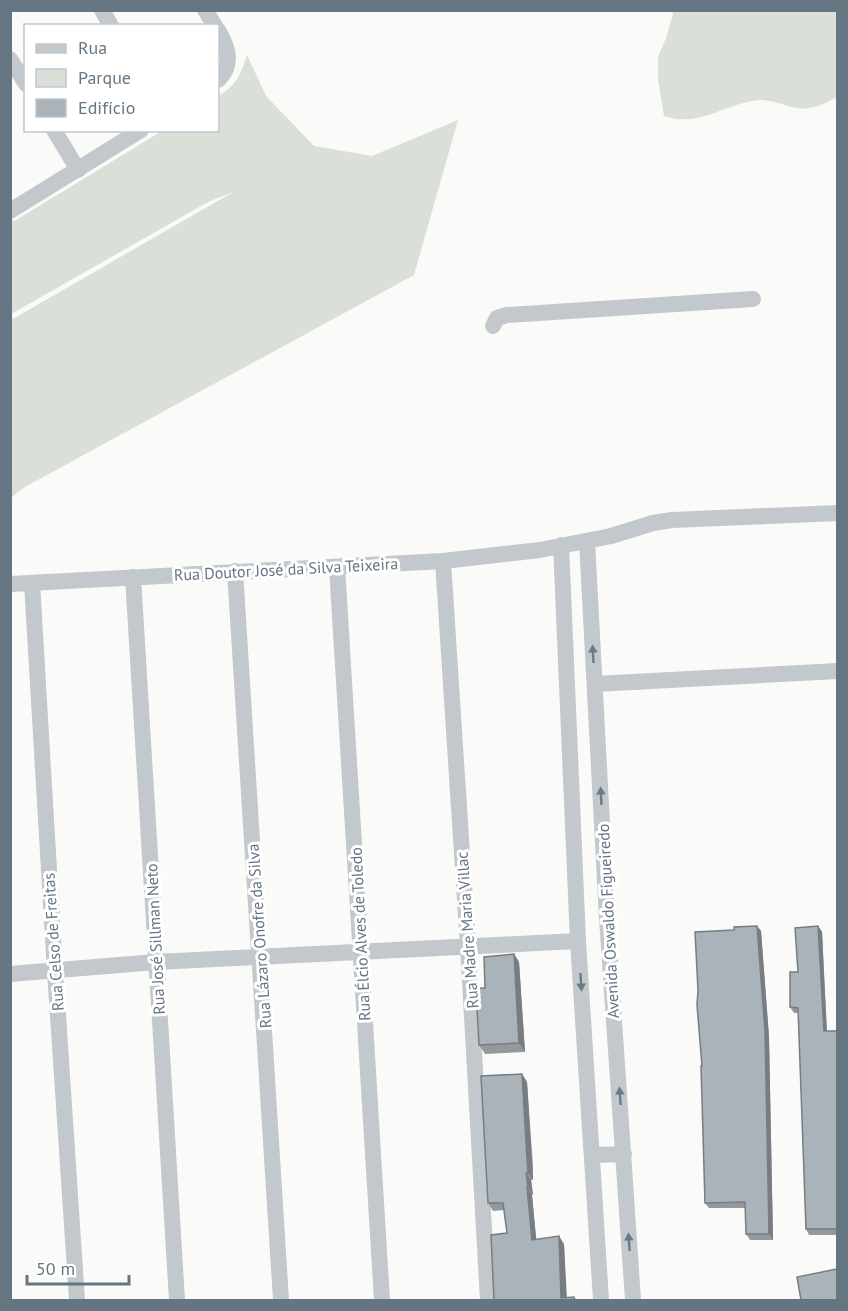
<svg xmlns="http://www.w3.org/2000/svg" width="848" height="1311" font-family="'PT Sans',sans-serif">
	<rect width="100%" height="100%" fill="#fafaf8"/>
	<!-- green -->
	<path fill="#dadfd7" d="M672 11H837V97C826 103 811 111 798 108 784 106 772 99 758 100 724 104 699 128 664 116L658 79V57L666 38 673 14Z
		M247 55 266 96 314 146 372 156 458 120 414 275 23 488 11 498V320L235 191 208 202 11 314V221L16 220 162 131 218 130V96C237 85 240 76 247 55Z"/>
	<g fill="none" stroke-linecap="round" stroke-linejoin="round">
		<!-- minor -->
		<path stroke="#c3c8cc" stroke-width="16" d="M102 10 111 26
			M205 10 215 26
			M218 30C228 47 234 65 218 80
			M10 59 26 84
			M54 130 78 170
			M10 211 141 130
			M493 326 497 318 507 315 753 299
			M587 541 607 918 633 1300
			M561 545 578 941 601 1300
			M443 561 468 946 488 1300
			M337 567 382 1300
			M235 571 281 1300
			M133 577 177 1300
			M32 583 55 971 77 1300
			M10 584 443 561 540 550 611 536 653 523 672 520 838 513
			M595 684 838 671
			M10 974 156 962 578 941
			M593 1155 624 1154"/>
	</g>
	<!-- wall -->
	<path fill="#929a9f" d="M757 926 761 931 769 1037 773 1240H750L746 1234 745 1208H709L705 1203 702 1066 734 930Z
		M818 926 822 932 827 1031H837V1235H809L806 1229 798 1013H794L790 1007 798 972Z
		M514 954 519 962 525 1052 485 1054 479 1045 485 988Z
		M522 1074 527 1082 533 1166V1180H531L533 1195H532L536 1239 564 1244 566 1297H574L577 1300H494L507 1233 504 1210 493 1211 488 1203Z"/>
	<!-- shaded-wall -->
	<path fill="#777d82" d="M757 926 761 931 769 1037 773 1240 769 1234Z
		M818 926 822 932 827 1037 824 1031Z
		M514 954 519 962 525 1052 519 1043Z
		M522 1074 527 1082 533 1180 528 1173Z
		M526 1173 531 1180 533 1195 528 1187Z
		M527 1187 532 1195 537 1247 532 1240Z
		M559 1236 564 1244 567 1300 561 1298Z"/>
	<!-- building -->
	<path fill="#aab3b9" stroke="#777d82" stroke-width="1.5" d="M757 926 765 1031 769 1234H746L745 1202 705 1203 701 1066H702L697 1005 698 990 695 932 734 930V927Z
		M818 926 824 1031H837V1229H806L798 1008 790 1007V972H798L795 928Z
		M514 954 519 1043 479 1045 476 988H485L484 957Z
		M522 1074 527 1158 528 1173H526L528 1187H527L532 1240 559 1236 561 1298 574 1297V1300H494L491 1235 507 1233 503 1203H488L481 1076Z
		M837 1269V1300H801L797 1277Z"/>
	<!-- one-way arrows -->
	<defs><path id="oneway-solid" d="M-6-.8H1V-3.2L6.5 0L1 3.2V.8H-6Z" transform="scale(1.5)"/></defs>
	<g fill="#6a7a87">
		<use href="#oneway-solid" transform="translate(593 654) rotate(-93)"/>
		<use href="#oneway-solid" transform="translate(601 796) rotate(-93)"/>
		<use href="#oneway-solid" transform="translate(581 982) rotate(86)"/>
		<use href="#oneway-solid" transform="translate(620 1096) rotate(-94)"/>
		<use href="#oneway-solid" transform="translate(629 1242) rotate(-94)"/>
	</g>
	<g text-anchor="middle" stroke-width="6" stroke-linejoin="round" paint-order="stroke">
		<!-- street labels -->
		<g font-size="16" fill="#657683" stroke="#fff">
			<text transform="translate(286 569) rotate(-3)" y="6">Rua Doutor José da Silva Teixeira</text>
			<text transform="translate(608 921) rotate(-93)" y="6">Avenida Oswaldo Figueiredo</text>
			<text transform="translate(467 930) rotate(-94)" y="6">Rua Madre Maria Villac</text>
			<text transform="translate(360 934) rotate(-93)" y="6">Rua Élcio Alves de Toledo</text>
			<text transform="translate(259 936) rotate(-94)" y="6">Rua Lázaro Onofre da Silva</text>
			<text transform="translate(155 939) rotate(-93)" y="6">Rua José Sillman Neto</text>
			<text transform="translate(53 942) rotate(-94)" y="6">Rua Celso de Freitas</text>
		</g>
	</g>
	<!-- border -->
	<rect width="848" height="1311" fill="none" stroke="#657683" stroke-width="24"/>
	<!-- legend -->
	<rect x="24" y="24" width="195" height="108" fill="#ffffff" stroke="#c1c8cd" stroke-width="1.5"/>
	<rect x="36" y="44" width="30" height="9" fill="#c3c8cc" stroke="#c1c8cd" stroke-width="1.5"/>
	<text x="78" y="54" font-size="18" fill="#657683">Rua</text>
	<rect x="36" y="69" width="30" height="18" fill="#dadfd7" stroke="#c1c8cd" stroke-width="1.5"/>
	<text x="78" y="84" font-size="18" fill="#657683">Parque</text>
	<rect x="36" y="99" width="30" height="18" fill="#aab3b9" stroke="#c1c8cd" stroke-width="1.5"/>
	<text x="78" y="114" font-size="18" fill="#657683">Edifício</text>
	<!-- scale -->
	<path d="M27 1275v9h102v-9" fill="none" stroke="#657683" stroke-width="3"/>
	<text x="36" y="1275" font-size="18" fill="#657683" stroke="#ffffff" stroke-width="4.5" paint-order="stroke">50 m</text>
</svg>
